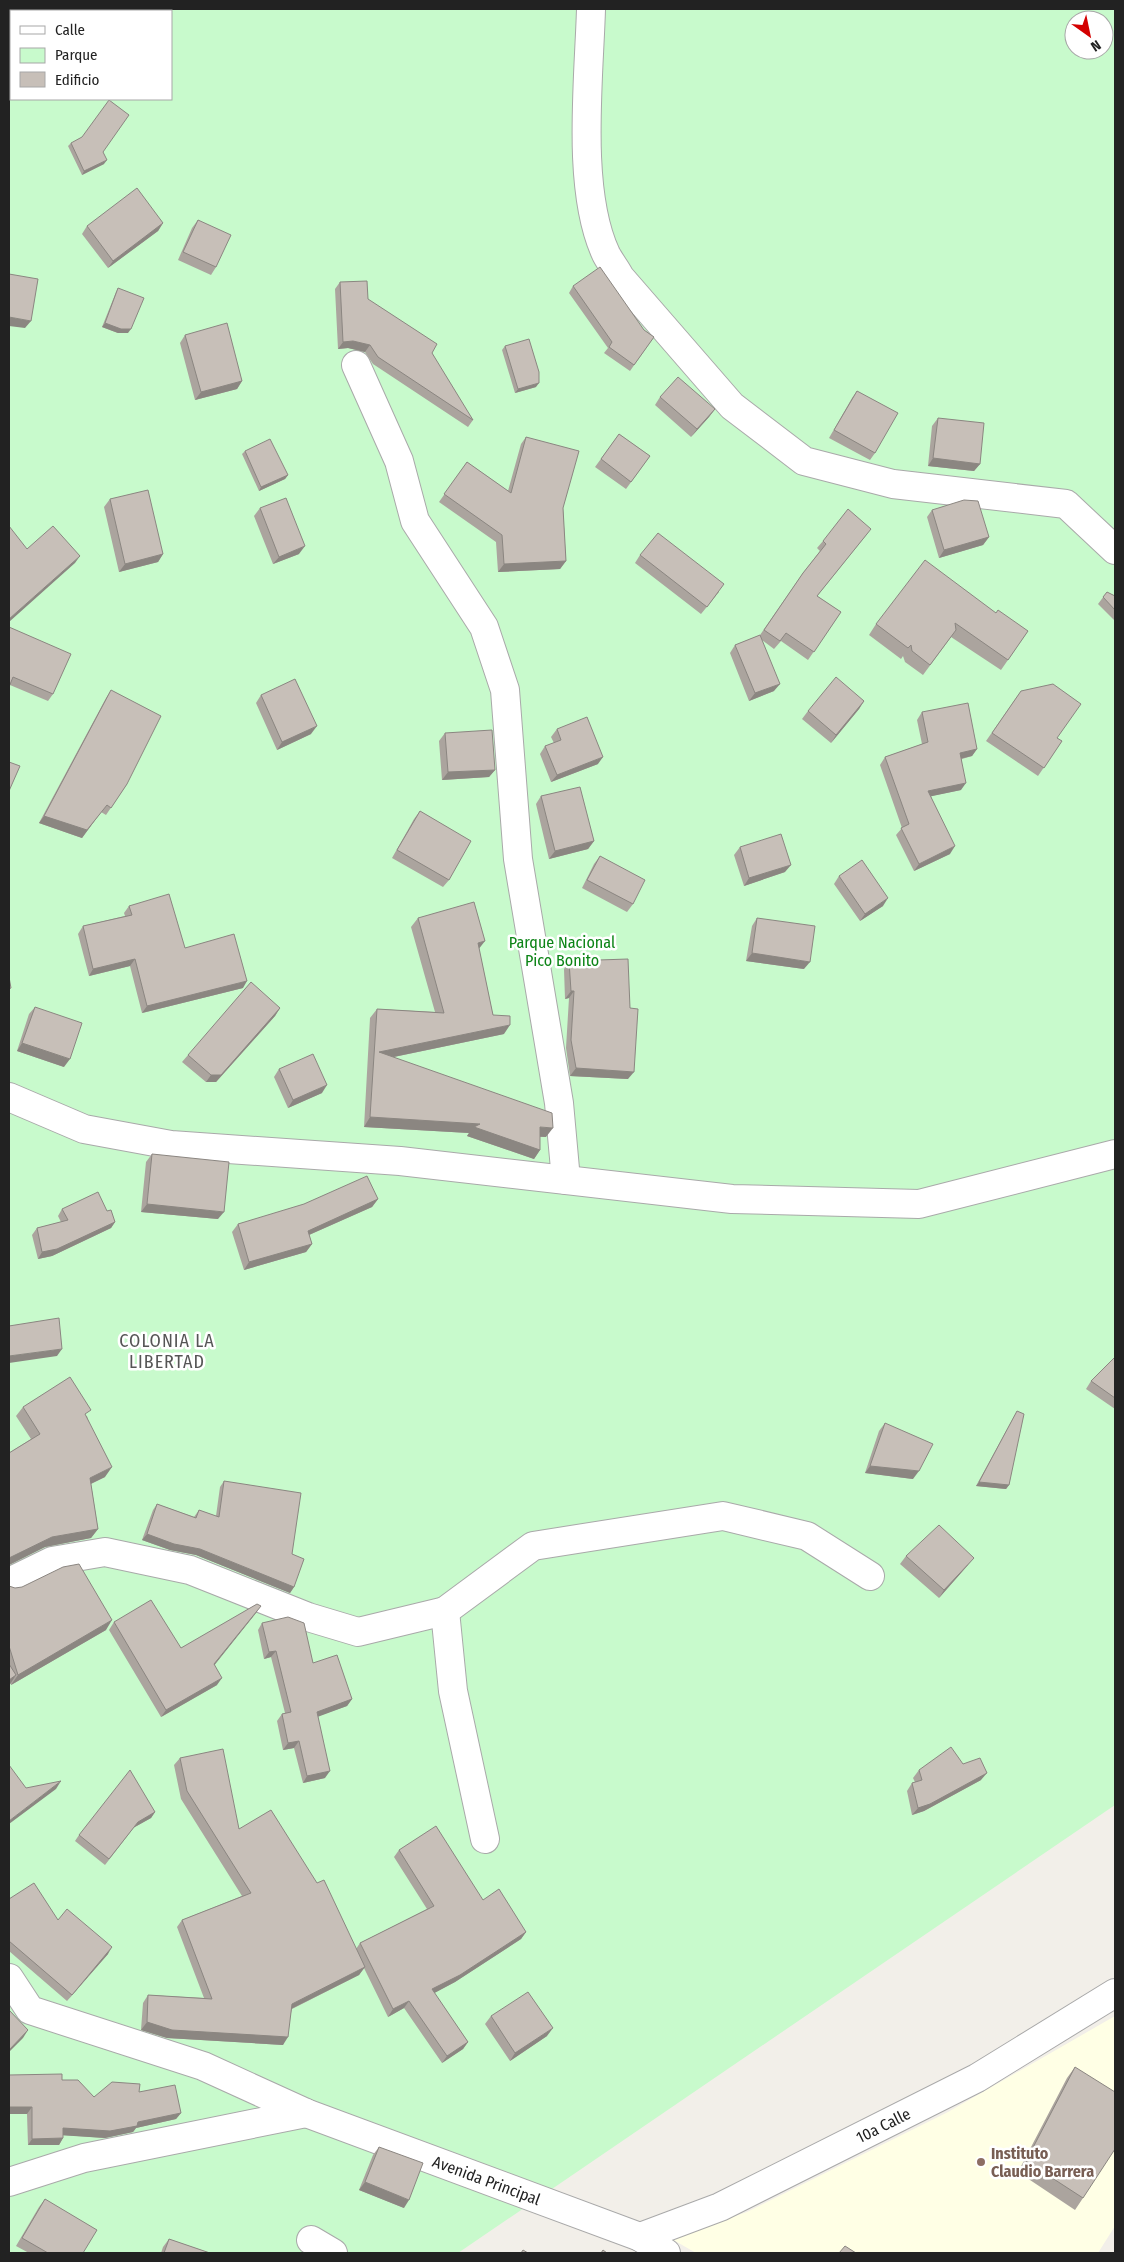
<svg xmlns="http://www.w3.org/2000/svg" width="1124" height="2262" font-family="'Fira Sans Condensed',sans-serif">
	<rect width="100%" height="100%" fill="#f2efe9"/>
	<!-- education -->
	<path fill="#ffffe5" d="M1115 2016V2226L1098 2253H696L670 2238 747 2212 948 2112Z"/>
	<!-- park -->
	<path fill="#c8facc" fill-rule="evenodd" d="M9 9H1115V1805L458 2253H9ZM11 11H171V99H11ZM1074 20H1104V50H1074Z"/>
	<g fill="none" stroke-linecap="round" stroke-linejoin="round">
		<defs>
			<g id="minor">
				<path d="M591 9C589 79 576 190 606 254 610 262 616 269 620 277L732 406 804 461 893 484 1066 504 1115 550"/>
				<path d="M356 365 399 461 415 521 484 627 505 690 518 859 559 1103 566 1180"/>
				<path d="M9 1097 84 1129 171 1145 400 1161 732 1199 919 1204 1115 1154"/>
				<path d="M9 1582 52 1561 105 1552 190 1570 308 1617 358 1632 445 1611 533 1546 723 1516 807 1536 870 1576"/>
				<path d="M445 1611 453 1691 485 1839"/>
				<path id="s1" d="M9 1978 30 2010 203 2066 306 2113 640 2237 666 2253"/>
				<path d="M9 2182 84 2158 306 2113"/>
				<path id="s2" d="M640 2237 720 2207 977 2078 1115 1993"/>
				<path d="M311 2240 333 2253"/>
			</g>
		</defs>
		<!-- minor casing -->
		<use href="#minor" stroke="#a9a9a9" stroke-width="30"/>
		<!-- minor -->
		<use href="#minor" stroke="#fff" stroke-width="28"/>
	</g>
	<!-- wall -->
	<path fill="#aba49e" d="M71 143 103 152 104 164 82 175 68 146Z
		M198 220 216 267 211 275 178 260 192 228Z
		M163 223 158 231 108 268 82 234 87 226Z
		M340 282 368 299 473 420 468 427 373 364 365 352 348 348 338 349 335 289Z
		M573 286 644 330 654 337 630 371 604 353 608 348 569 293Z
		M118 288 128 333H118L102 327 116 292Z
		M185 335 242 381 237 389 195 400 180 343Z
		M505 346 536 387 515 393 502 350Z
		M857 391 875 453 870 460 829 438 852 398Z
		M660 397 715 409 709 417 691 437 655 405Z
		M938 418 980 464 974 471 928 466 932 426Z
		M619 434 650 456 626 489 595 467Z
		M526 437 563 508 566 561 560 569 498 572 496 542 439 502 467 462 508 491 521 444Z
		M245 451 288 475 285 479 259 491 242 454Z
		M110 499 163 554 158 562 119 572 104 507Z
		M260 508 299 554 273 564 254 516Z
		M932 510 989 537 983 545 939 558 927 517Z
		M865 536 817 596 841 612 808 660 781 641 774 649 762 640 774 691 749 701 730 653 735 645 760 635 803 573 820 551 817 548 823 541Z
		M640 555 719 592 701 614 635 563Z
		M1107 592 1115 596V621L1098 604Z
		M996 613 1028 631 1001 670 951 637 923 675 905 662 903 656 901 659 869 635 876 624Z
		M9 627 53 694 48 701 10 685Z
		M111 690 127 784 106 815 101 812 82 838 39 823 106 698Z
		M1021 691 1057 738 1062 741 1038 776 986 741Z
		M261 695 311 734 277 750 256 703Z
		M864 701 859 709 831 743 802 719 808 711Z
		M922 712 977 749 972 756 962 759 961 790 931 796 950 854 914 871 896 835 902 828 880 765 885 757 922 744 917 720Z
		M557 729 598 764 551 782 540 754 545 746 554 743 551 737Z
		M445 733 495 770 489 777 442 780 439 741Z
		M541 796 594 841 588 849 549 859 536 804Z
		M420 811 449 880 443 887 392 858 414 819Z
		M740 847 785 872 744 886 734 855Z
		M600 856 633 904 627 912 582 888 594 864Z
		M839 876 883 906 860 921 834 884Z
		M129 906 185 948 243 988 142 1013 130 966 89 976 78 934 83 926 125 916 124 913Z
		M418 918 479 949 493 1015 504 1034 394 1057 546 1137H540V1150L534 1159 467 1136 469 1133 364 1127 370 1018 377 1009 435 1012 411 927Z
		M757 918 804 969 746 961 752 926Z
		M569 961 630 1008 628 1079 570 1076 566 1048 569 998 565 999 564 969Z
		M35 1007 64 1067 17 1051 29 1014Z
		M280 1008 275 1016 216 1082H206L182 1062 188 1055Z
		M279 1069 322 1093 288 1108 274 1077Z
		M152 1154 218 1219 141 1212 146 1162Z
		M378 1199 372 1207 309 1235 312 1244 306 1252 244 1270 232 1232 238 1224Z
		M62 1209 107 1211 115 1222 111 1228 52 1256 38 1259 32 1235 37 1228 61 1222 58 1216Z
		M1115 1357V1409L1086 1389 1091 1381Z
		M23 1407 87 1416 105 1477 91 1484 98 1529 91 1538 45 1547 9 1565V1453L31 1439 16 1416Z
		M1017 1411 1009 1485 1006 1489 976 1486Z
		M885 1423 913 1479 865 1473 879 1431Z
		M224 1481 292 1554 294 1587 290 1593 196 1555 170 1550 142 1540 153 1510 157 1504 194 1517 199 1510 216 1516 220 1487Z
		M906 1556 968 1565 939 1598 900 1564Z
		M9 1586 106 1630 11 1685V1683L9 1686Z
		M256 1613 214 1665 217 1685 161 1717 109 1630 114 1622 181 1648Z
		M262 1623 313 1663 352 1699 347 1706 318 1716 325 1778 303 1783 294 1748 283 1750 277 1721 282 1714 285 1713 271 1657 264 1659 258 1630Z
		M180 1758 239 1829 356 1949 360 1943 427 1909 394 1857 399 1850 483 1900 526 1932 521 1939 455 1982 434 1993 468 2042 463 2049 442 2063 404 2008 388 2017 364 1968 359 1975 292 2009 283 2045 167 2038 141 2030 143 2003 148 1995 204 1998 177 1927 182 1920 242 1896 181 1799 174 1765Z
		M963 1764 981 1780 924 1811 912 1815 907 1791 912 1783 915 1782 913 1778 919 1770Z
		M155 1812 151 1818 133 1828 105 1865 75 1841 79 1835Z
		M9 1899 58 1920 108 1954 67 2001 9 1951Z
		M491 2016 547 2036 510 2061 485 2024Z
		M1075 2067 1083 2198 1075 2210 1018 2172 1067 2078Z
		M62 2080 94 2097 139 2092 181 2113 176 2119 136 2128 133 2132 105 2138 63 2135V2138L59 2145H28L27 2114H9Z
		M379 2147 404 2208 359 2190 373 2155Z
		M45 2199 83 2253H29L16 2246 39 2207Z
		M169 2239 210 2253H161L163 2247Z"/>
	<!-- shaded-wall -->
	<path fill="#8b8681" d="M107 160 104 164 82 175 84 171Z
		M163 223 158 231 108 268 113 261Z
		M9 317 31 321 25 328 9 326Z
		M105 323 131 329 128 333H118L102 327Z
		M353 341 370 345 365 352 348 348 338 349 343 342Z
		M242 381 237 389 195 400 201 392Z
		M539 383 536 387 515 393 518 389Z
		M715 409 709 417 691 437 697 429Z
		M933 458 980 464 974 471 928 466Z
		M288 475 285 479 259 491 261 487Z
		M871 529 865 536 811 603 817 596Z
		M989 537 983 545 939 558 944 550Z
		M305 546 299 554 273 564 279 557Z
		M163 554 158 562 119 572 125 564Z
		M80 556 75 563 9 622V619Z
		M566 561 560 569 498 572 504 564Z
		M780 684 774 691 749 701 755 693Z
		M864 701 859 709 831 743 836 735Z
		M317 726 311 734 277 750 282 742Z
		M977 749 972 756 955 760 960 753Z
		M603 757 598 764 551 782 557 775Z
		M495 770 489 777 442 780 448 772Z
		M966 783 961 790 923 798 928 791Z
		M101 812 82 838 39 823 44 816Z
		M594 841 588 849 549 859 555 851Z
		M955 846 950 854 914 871 919 864Z
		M791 865 785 872 744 886 749 878Z
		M888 898 883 906 860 921 865 914Z
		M485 941 478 950V943Z
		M752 953 810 962 804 969 746 961Z
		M135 959 130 966 89 976 93 969Z
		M247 981 243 988 142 1013 147 1006Z
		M571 991H574L569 998 565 999Z
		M280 1008 275 1016 216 1082H206L211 1075Z
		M510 1025 504 1034 374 1061 379 1052Z
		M22 1043 70 1059 64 1067 17 1051Z
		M576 1068 634 1072 628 1079 570 1076Z
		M327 1085 322 1093 288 1108 293 1100Z
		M370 1117 480 1124 540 1150 534 1159 467 1136 469 1133 364 1127Z
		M540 1127 553 1128 546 1137 533 1136Z
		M378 1199 372 1207 302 1238 308 1231Z
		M147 1204 224 1212 218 1219 141 1212Z
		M115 1222 111 1228 52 1256 38 1259 42 1252Z
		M312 1244 306 1252 244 1270 249 1262Z
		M62 1349 57 1356 9 1363V1356Z
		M870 1466 919 1471 913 1479 865 1473Z
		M112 1467 105 1477 84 1487 90 1478Z
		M979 1482 1009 1485 1006 1489 976 1486Z
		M98 1529 91 1538 45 1547 9 1565V1558L52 1537Z
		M147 1534 200 1549 294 1587 290 1593 196 1555 170 1550 142 1540Z
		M974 1558 968 1565 939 1598 944 1590Z
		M261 1606 256 1613 209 1672 214 1664Z
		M112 1620 106 1630 11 1685 18 1675Z
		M276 1651 271 1657 264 1659 269 1652Z
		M16 1675 9 1686V1680Z
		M222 1678 217 1685 161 1717 166 1710Z
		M352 1699 347 1706 312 1719 317 1712Z
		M299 1741 294 1748 283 1750 288 1743Z
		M330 1771 325 1778 303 1783 307 1776Z
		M987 1773 981 1780 924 1811 912 1815 918 1808Z
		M61 1781 56 1789 9 1824V1821Z
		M155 1812 151 1818 133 1828 105 1865 138 1822Z
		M526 1932 521 1939 455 1982 427 1997 432 1989Z
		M112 1947 108 1954 67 2001Z
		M365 1967 359 1975 287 2011 292 2004Z
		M409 2001 404 2008 388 2017 393 2009Z
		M147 2022 288 2037 283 2045 167 2038 141 2030Z
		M553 2028 547 2036 510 2061 515 2053Z
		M28 2030 23 2038 9 2052V2050Z
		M468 2042 463 2049 442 2063 447 2056Z
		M9 2107H32L27 2114H9Z
		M181 2113 176 2119 136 2128 133 2132 105 2138 58 2135 63 2128 138 2122Z
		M63 2138 59 2145H28L32 2139Z
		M365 2182 409 2200 404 2208 359 2190Z"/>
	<!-- building -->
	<path fill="#c7bfb8" stroke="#8b8681" d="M109 100 129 115 103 152 107 160 84 171 71 143 82 137Z
		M137 188 163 223 113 261 87 226Z
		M198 220 231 235 216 267 183 252Z
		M600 267 644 330 654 337 634 365 609 347 612 342 573 286Z
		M9 274 38 279 31 321 9 317Z
		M367 281 368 299 437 344 432 353 473 420 378 357 370 345 353 341 343 342 340 282Z
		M118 288 144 298 131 329H121L105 323Z
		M227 323 242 381 201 392 185 335Z
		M529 339 539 372V383L518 389 505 346Z
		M678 377 715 409 697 429 660 397Z
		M857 391 898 413 875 453 834 430Z
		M938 418 984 423 980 464 933 458Z
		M619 434 650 456 631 482 601 459Z
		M526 437 579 451 563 508 566 561 504 564 502 535 444 494 467 462 511 493Z
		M270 439 288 475 261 487 245 451Z
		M148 490 163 554 125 564 110 499Z
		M286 498 305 546 279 557 260 508Z
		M964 500 978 501 989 537 944 550 932 510Z
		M848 509 871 529 817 596 841 612 814 652 786 633 780 641 764 630 803 573 826 544 823 541Z
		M9 526 27 549 53 526 80 556 9 619Z
		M658 533 724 584 707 607 640 555Z
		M925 560 996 613 998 610 1028 631 1008 660 955 623 956 630 930 665 912 651 911 645 908 648 876 624Z
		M1107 592 1115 596V610L1103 597Z
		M9 627 71 654 53 694 13 677 9 687Z
		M760 635 780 684 755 693 735 645Z
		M836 677 864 701 836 735 808 711Z
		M295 679 317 726 282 742 261 695Z
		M1053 684 1081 704 1057 738 1062 741 1044 768 992 733 1021 691Z
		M111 690 161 716 127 784 111 808 107 805 87 830 44 816Z
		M968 703 977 749 960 753 966 783 928 791 955 846 919 864 901 828 909 824 885 757 928 742 922 712Z
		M587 717 603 757 557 775 545 746 561 740 557 729Z
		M492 730 495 770 448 772 445 733Z
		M9 762 20 766 9 791Z
		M580 787 594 841 555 851 541 796Z
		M420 811 471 841 449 880 397 850Z
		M781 834 791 865 749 878 740 847Z
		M600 856 645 880 633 904 587 880Z
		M862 860 888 898 865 914 839 876Z
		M169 894 185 948 234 934 247 981 147 1006 135 959 93 969 83 926 132 915 129 906Z
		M474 902 485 941 478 943 493 1015 510 1016V1025L379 1052 552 1113 553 1128 540 1127V1150L474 1127 480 1124 370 1117 377 1009 444 1013 418 918Z
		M757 918 815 926 810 962 752 953Z
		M628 959 630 1008 638 1009 634 1072 576 1068 571 1040 574 991H571L569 961Z
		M9 977 11 988 9 989Z
		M251 982 280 1008 221 1075H211L188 1055Z
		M35 1007 82 1023 70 1059 22 1043Z
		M313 1054 327 1085 293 1100 279 1069Z
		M152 1154 229 1162 224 1212 147 1204Z
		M367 1176 378 1199 308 1231 312 1244 249 1262 238 1224 304 1204Z
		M98 1192 107 1211 111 1210 115 1222 57 1249 42 1252 37 1228 68 1220 62 1209Z
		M59 1318 62 1349 9 1356V1326Z
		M1115 1357V1398L1091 1381Z
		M70 1377 91 1410 85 1414 112 1467 90 1478 98 1529 52 1537 9 1558V1453L40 1434 23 1407Z
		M1017 1411 1024 1414 1009 1485 979 1482Z
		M885 1423 933 1444 919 1471 870 1466Z
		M224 1481 301 1493 292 1554 304 1559 294 1587 200 1549 174 1544 147 1534 157 1504 196 1518 199 1510 219 1517Z
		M939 1525 974 1558 944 1590 906 1556Z
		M79 1564 112 1620 18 1675 9 1646V1586L15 1588 22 1587 63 1567Z
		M151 1600 181 1648 257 1604 261 1606 214 1664 222 1678 166 1710 114 1622Z
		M288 1617 304 1623 313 1663 337 1655 352 1699 317 1712 330 1771 307 1776 299 1741 288 1743 282 1714 291 1712 276 1651 269 1652 262 1623Z
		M9 1664 16 1675 9 1680Z
		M951 1747 963 1764 980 1758 987 1773 930 1804 918 1808 912 1783 922 1780 919 1770Z
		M223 1749 239 1829 271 1810 317 1883 324 1880 365 1967 292 2004 288 2037 172 2030 147 2022 148 1995 212 1999 182 1920 251 1893 187 1791 180 1758Z
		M9 1765 26 1788 61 1781 9 1821Z
		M130 1770 155 1812 138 1822 109 1859 79 1835Z
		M436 1826 483 1900 499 1889 526 1932 460 1975 432 1989 468 2042 447 2056 409 2001 393 2009 360 1943 434 1906 399 1850Z
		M34 1883 58 1920 67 1909 112 1947 72 1995 9 1941V1899Z
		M528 1992 553 2028 515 2053 491 2016Z
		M9 2010 28 2030 9 2050Z
		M1075 2067 1115 2092V2149L1083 2198 1026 2161Z
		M62 2074V2080H78L94 2097 112 2082 140 2084 139 2092 175 2085 181 2113 138 2122 137 2126 110 2131 63 2128V2138L32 2139V2107H9V2075Z
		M379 2147 423 2163 409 2200 365 2182Z
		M45 2199 97 2230 83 2253H48L22 2238Z
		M169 2239 210 2253H164Z
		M845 2246 856 2253H839Z
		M523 2250 528 2253H521Z
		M603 2250 607 2253H601Z"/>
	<!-- markers -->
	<circle fill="#8d6e63" stroke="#fff" stroke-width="2" cx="981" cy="2162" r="5"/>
	<g text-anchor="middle" stroke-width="5" stroke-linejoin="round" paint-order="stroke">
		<!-- park labels -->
		<g font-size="16" fill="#0c8416" stroke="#fff">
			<text x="562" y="948">Parque Nacional<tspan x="562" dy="18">Pico Bonito</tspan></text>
		</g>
		<!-- street labels -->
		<g font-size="16" fill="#222" stroke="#fff">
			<text dy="6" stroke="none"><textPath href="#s2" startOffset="268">10a Calle</textPath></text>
			<text dy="6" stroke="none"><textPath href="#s1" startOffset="526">Avenida Principal</textPath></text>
		</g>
		<!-- education labels -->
		<g font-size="16" font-weight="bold" fill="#785e54" stroke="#fff" text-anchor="start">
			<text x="991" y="2159">Instituto<tspan x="991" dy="18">Claudio Barrera</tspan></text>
		</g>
		<!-- neighbourhood labels -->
		<g font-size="18" letter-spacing="1" fill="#555" stroke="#fff">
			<text x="167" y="1347">COLONIA LA<tspan x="167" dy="21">LIBERTAD</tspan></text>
		</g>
	</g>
	<!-- border -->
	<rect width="1124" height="2262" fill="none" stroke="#222222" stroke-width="20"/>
	<!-- legend -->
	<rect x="10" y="10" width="162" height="90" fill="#ffffff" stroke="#a7a7a7"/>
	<rect x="20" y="26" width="25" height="8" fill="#ffffff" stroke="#a7a7a7"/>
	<text x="55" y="35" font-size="15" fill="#222222">Calle</text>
	<rect x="20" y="48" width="25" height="15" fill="#c8facc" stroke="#a7a7a7"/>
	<text x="55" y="60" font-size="15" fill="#222222">Parque</text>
	<rect x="20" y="72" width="25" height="15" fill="#c7bfb8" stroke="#a7a7a7"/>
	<text x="55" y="85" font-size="15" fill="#222222">Edificio</text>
	<!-- north arrow -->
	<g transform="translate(1089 35) rotate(147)"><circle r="24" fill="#ffffff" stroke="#a7a7a7"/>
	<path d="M0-4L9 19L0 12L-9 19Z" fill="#d40000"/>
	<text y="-8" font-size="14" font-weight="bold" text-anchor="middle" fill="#222222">N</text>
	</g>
</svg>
